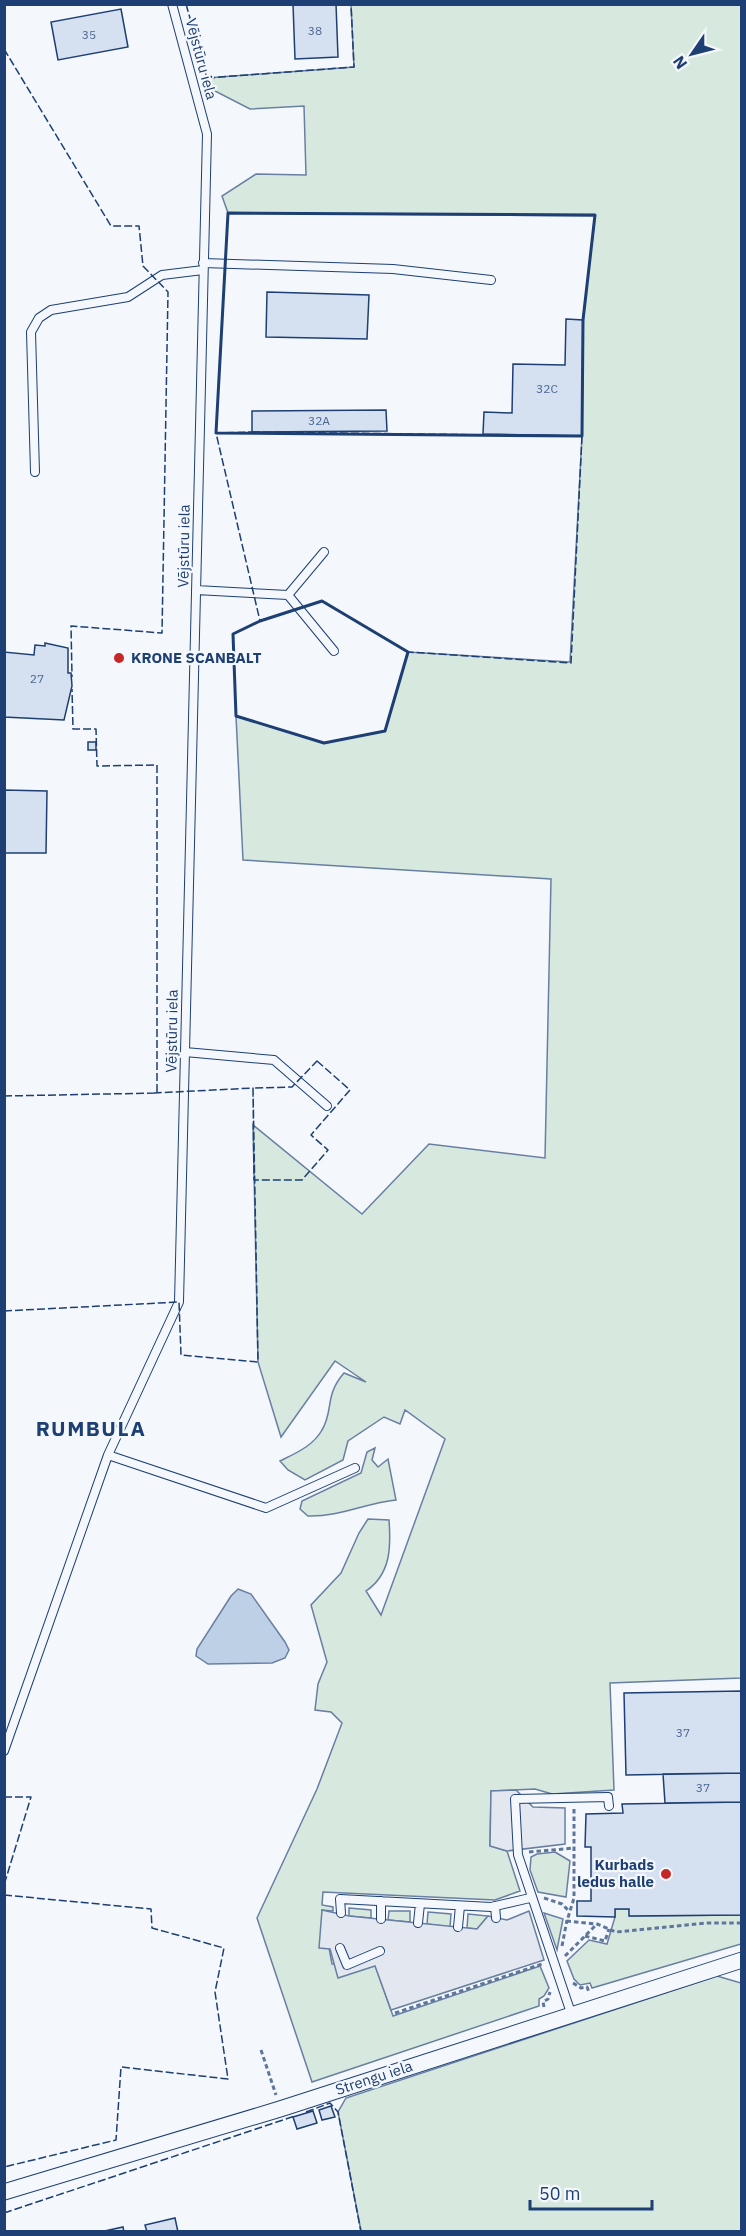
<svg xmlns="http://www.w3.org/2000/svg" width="746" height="2236" font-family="'IBM Plex Sans',sans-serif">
	<rect width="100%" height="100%" fill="#f4f7fb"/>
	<!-- green -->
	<path fill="#d7e8df" stroke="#687fa3" stroke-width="1.5" d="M351 5H741V1678L610 1683 614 1790 552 1794 535 1789 491 1791 490 1846 507 1851 520 1891 495 1900 323 1892 322 1905 333 1907V1911L322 1910 332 1964 375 1965 393 2016 540 1966 549 1988 544 1996 539 1999V2006L312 2082 257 1918 317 1789 342 1723 331 1712 315 1710 318 1684 327 1662 311 1605 341 1573 359 1533 368 1519 389 1520C391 1547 391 1574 366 1591L381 1615 445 1439 405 1410 400 1424 384 1417 348 1441 343 1460 305 1480 288 1470 280 1461C296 1453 313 1446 322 1430 334 1410 324 1396 344 1373L366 1382 335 1361 281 1437 258 1362 253 1125 362 1214 429 1144 545 1158 551 879 243 860 236 716 324 743 385 731 408 652 570 662 582 436 583 320 595 216 228 213 222 196 256 174 306 175 304 106 250 109 211 89 207 78 354 67Z
		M375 1448 372 1460 378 1467 388 1459 396 1500C366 1503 339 1517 308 1516L300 1509 302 1501 361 1473 367 1452Z
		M555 1852 570 1861 566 1897 538 1892 530 1870 531 1857 537 1854Z
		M349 1908 371 1910V1918L349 1916Z
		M615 1909H629L630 1916 741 1915V1944L592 1988 590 1983 580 1985 574 1979 567 1961 589 1940 607 1944 615 1917Z
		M389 1911H410V1922L388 1920Z
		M428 1912 451 1914 450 1927 427 1924Z
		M544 1913 563 1919 557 1950Z
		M468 1914 488 1916 477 1929 467 1928Z
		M717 1976 741 1983V2231H361L338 2112 346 2098Z"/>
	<!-- parking -->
	<path fill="#e3e8f0" stroke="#687fa3" stroke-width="1.5" d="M516 1790 533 1807 565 1808V1844L507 1851 490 1846 491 1791Z
		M322 1910 349 1916 477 1929 488 1916 507 1920 529 1911 544 1960 391 2010 375 1966 338 1978 330 1949 319 1948Z"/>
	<!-- water -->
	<path fill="#bed0e5" stroke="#687fa3" stroke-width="1.5" d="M238 1589 251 1594 285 1642 289 1650 285 1658 272 1663 208 1664 196 1656 197 1649 231 1596Z"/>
	<!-- building -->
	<path fill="#d5e0f0" stroke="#1d3f73" stroke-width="1.5" d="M293 4H336L338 57 295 59Z
		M121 9 128 47 58 60 51 22Z
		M267 292 369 295 367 339 266 337Z
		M566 319 583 320 582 436 483 434 484 412 512 413 513 364 565 365Z
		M386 410 387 431 252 432V411Z
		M45 643 68 648V673H71L72 686 64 720 4 717V652L34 655 35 645 45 646Z
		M88 742H96V750H88Z
		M4 790 47 791 46 853H4Z
		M742 1691V1773L626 1775 624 1693Z
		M742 1773V1802L665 1803 663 1774Z
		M742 1802V1915L629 1916V1909H615V1917L577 1916V1901H591V1847H585L586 1814 623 1813 622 1804Z
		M331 2106 335 2117 322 2120 319 2110Z
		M313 2111 317 2123 297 2129 293 2117Z
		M175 2218 178 2232H147L145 2225Z
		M123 2227 124 2232H100Z"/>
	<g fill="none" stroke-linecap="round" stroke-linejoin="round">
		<defs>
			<path id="lane" d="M203 263 393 269 491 280
				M35 472 31 332 39 318 51 310 128 297 162 275 203 270
				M196 590 288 595 334 651
				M288 595 324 552
				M185 1052 274 1060 327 1106
				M108 1455 266 1508 355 1468
				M4 1751 108 1455 179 1302 207 134 172 4
				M495 1906 496 1918
				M341 1913 340 1899 491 1907 530 1898
				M381 1919V1901
				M418 1923 420 1904
				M458 1927 460 1906
				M340 1948 347 1965 380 1951
				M571 2013 518 1855 515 1799 608 1797 609 1806"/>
			<path id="street" d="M4 2192 280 2109 742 1960"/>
		</defs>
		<!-- lane casing -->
		<use href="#lane" stroke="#1d3f73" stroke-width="10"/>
		<!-- street casing -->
		<use href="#street" stroke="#1d3f73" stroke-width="17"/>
		<!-- path -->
		<path stroke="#5e769c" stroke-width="3" stroke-dasharray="4.5 3" stroke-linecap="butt" d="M574 1809V1898L567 1921 597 1924 616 1932 706 1923H742
			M529 1852 575 1848
			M544 1898 562 1904 569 1911
			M585 1936 605 1941 609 1929
			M562 1946 567 1920
			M565 1956 596 1925
			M573 1983 581 1988 587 1987 589 1992
			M544 2007 543 2002 548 1999 550 1992
			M395 2013 542 1964
			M261 2050 276 2095"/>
		<!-- lane -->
		<use href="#lane" stroke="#f4f7fb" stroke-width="8"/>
		<!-- street -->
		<use href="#street" stroke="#f4f7fb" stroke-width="15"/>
		<!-- fence -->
		<path stroke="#1d3f73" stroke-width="1.5" stroke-dasharray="8 3" stroke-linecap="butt" d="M186 4 207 78 354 67 351 4
			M4 49 111 226H139L143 266 168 292 162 633 71 626 72 677
			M252 432 582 436 571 663 408 652 322 601 260 621 216 433Z
			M317 1061 350 1090 311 1135 328 1150 302 1180H254L253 1088 292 1087Z
			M4 1096 157 1093V765L97 766 96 729H73L72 689
			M4 1311 179 1302 181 1355 258 1362 253 1088 154 1093
			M4 1797H31L4 1885
			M4 1895 151 1909 152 1928 224 1948 215 1992 228 2079 121 2067 116 2140 4 2167
			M306 2112 330 2103 338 2112 361 2232
			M4 2213 295 2116"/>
		<!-- wall -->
		<path stroke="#1d3f73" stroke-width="3" d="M228 213 595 215 583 320 582 436 216 433Z
			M322 601 408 652 385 731 324 743 236 716 233 634 260 621Z"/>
	</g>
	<!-- markers -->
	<g fill="#c62828" stroke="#f4f7fb" stroke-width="2">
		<circle cx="119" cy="658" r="6"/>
		<circle cx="666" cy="1874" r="6"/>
	</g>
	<g text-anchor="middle" stroke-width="4.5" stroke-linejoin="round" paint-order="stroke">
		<!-- number labels -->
		<g font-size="12" fill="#4b6792">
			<text x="315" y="35">38</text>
			<text x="89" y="39">35</text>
			<text x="547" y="393">32C</text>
			<text x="319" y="425">32A</text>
			<text x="37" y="683">27</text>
			<text x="683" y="1737">37</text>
			<text x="703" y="1792">37</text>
		</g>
		<!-- street labels -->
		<g font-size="15" fill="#1d3f73" stroke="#f4f7fb">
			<text transform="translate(201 59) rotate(75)" y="5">Vējstūru iela</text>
			<text transform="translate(184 546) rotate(-89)" y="5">Vējstūru iela</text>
			<text transform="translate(172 1031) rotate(-89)" y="5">Vējstūru iela</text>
			<text transform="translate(374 2078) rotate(-18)" y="5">Strengu iela</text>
		</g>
		<!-- poi labels -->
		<g font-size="15" font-weight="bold" fill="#1d3f73" stroke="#f4f7fb" text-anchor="start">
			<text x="131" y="663">KRONE SCANBALT</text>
			<text x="654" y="1870" text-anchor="end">Kurbads<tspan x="654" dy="17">ledus halle</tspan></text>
		</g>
		<!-- district labels -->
		<g font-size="21" font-weight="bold" letter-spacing="1.5" fill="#1d3f73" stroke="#f4f7fb">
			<text x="91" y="1436">RUMBULA</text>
		</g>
	</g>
	<!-- border -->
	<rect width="746" height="2236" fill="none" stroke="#1d3f73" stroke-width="12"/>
	<!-- north arrow -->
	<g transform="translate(692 54) rotate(235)" stroke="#f4f7fb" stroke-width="4.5" paint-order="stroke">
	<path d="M0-4.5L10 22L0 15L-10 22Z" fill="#1d3f73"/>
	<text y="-9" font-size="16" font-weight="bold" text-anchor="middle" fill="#1d3f73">N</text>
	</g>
	<!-- scale -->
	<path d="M530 2200v9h122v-9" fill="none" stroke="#1d3f73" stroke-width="3"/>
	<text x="539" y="2200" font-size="18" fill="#1d3f73" stroke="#f4f7fb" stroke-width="4.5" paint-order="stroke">50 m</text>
</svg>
